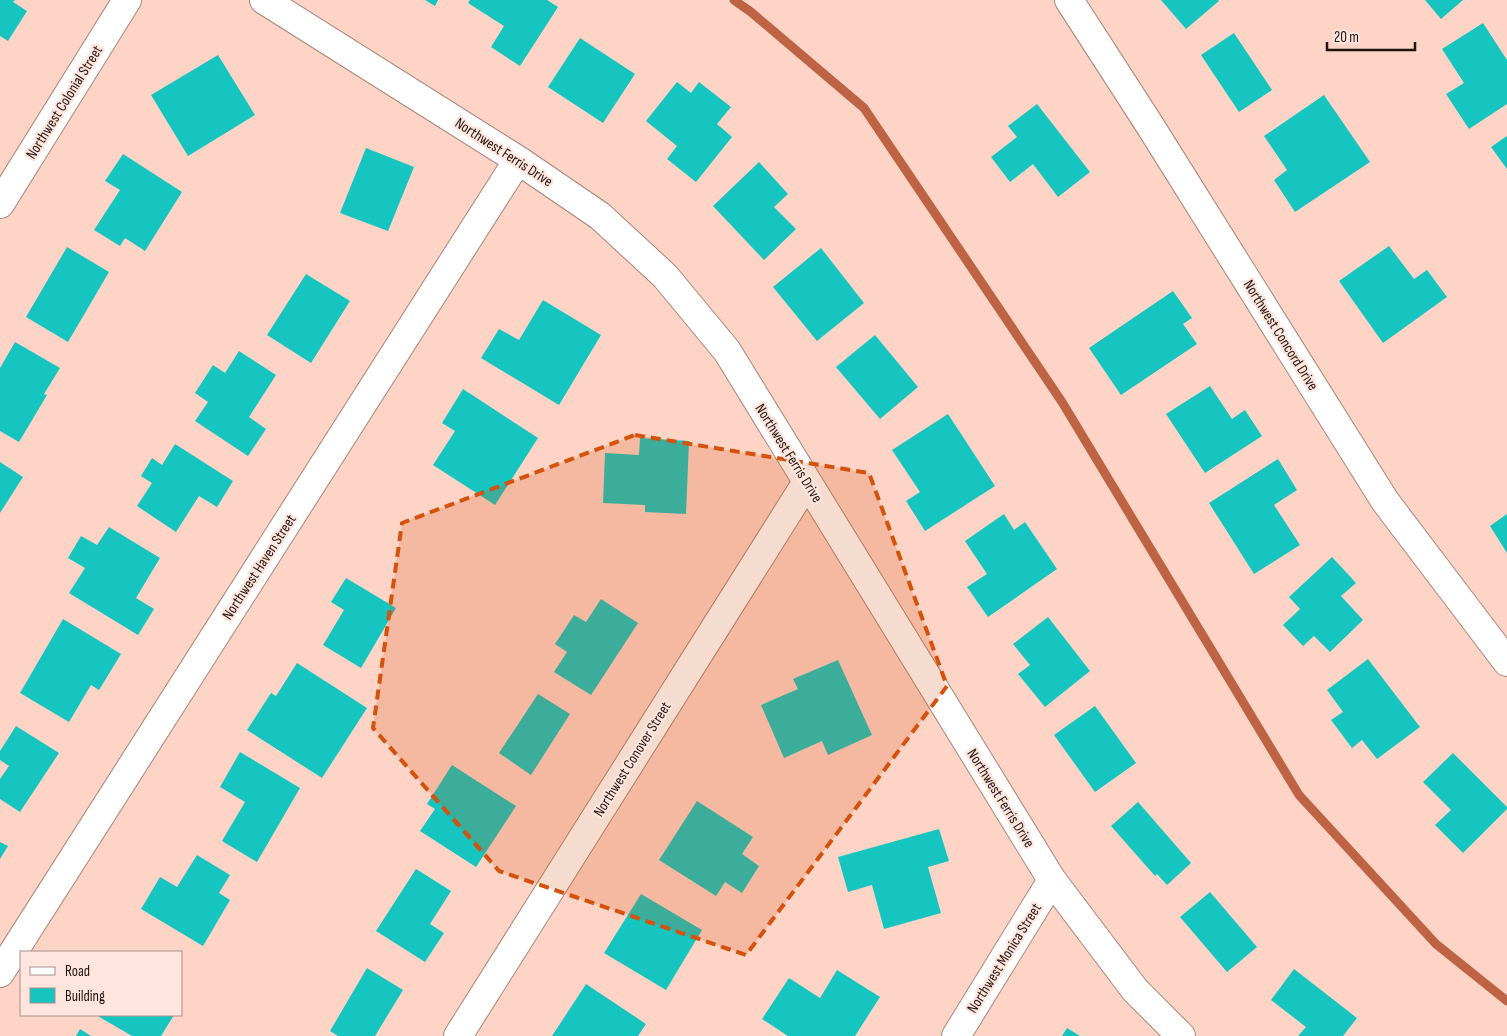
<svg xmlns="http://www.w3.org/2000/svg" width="1507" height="1036" font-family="'Sofia Sans Condensed',sans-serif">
	<rect width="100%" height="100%" fill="#fdd4c6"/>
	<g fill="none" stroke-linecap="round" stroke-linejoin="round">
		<!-- stream -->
		<path stroke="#be6344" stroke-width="9" d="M734 0 751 12 864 108 1062 402 1299 795 1436 944 1507 1001"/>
	</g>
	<!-- building -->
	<path fill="#16c5bf" d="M0 0H15L13 2 27 11 8 41 0 36Z
		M425 0H438L435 6Z
		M470 0H547L558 7 520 66 491 47 504 26 468 3Z
		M1161 0H1218L1219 1 1186 29Z
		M1425 0H1463L1441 19Z
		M1483 23 1507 60V104L1469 129 1446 94 1464 83 1442 49Z
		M1234 33 1272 90 1239 112 1201 55Z
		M580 38 635 74 603 123 548 87Z
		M218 55 255 115 188 156 151 95Z
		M677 82 691 93 699 82 731 107 717 124 732 137 696 182 667 159 677 146 646 121Z
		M1324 95 1370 162 1295 212 1274 180 1287 170 1264 136Z
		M1037 104 1090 172 1058 197 1033 164 1010 182 991 157 1017 137 1008 126Z
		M1507 136V169L1491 147Z
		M366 148 414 167 388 231 340 213Z
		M123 154 182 192 145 251 125 238 120 246 94 230 120 190 105 181Z
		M759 162 788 194 774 207 796 229 764 260 713 206Z
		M1389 246 1414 279 1427 270 1447 297 1383 343 1339 281Z
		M67 247 109 272 68 342 26 317Z
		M821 248 864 303 817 341 773 287Z
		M306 274 350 301 311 363 267 335Z
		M1173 291 1192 318 1183 324 1197 344 1121 395 1089 348Z
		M543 300 601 335 559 405 481 358 499 329 519 340Z
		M875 335 918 387 880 419 836 367Z
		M15 342 60 368 44 394 47 395 19 442 0 431V368Z
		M239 351 276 375 249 417 266 429 248 456 195 421 208 402 195 393 213 365 225 373Z
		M1210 386 1232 419 1245 410 1262 436 1205 473 1166 414Z
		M463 389 538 438 495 505 433 465 455 431 442 423Z
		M948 414 995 486 925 531 906 501 920 492 892 450Z
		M640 438 689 441 686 514 645 512V505L603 503 605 453 639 455Z
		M175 444 233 481 217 507 199 496 176 532 137 506 152 483 141 476 152 458 162 465Z
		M1278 459 1297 490 1274 505 1300 545 1254 574 1209 503Z
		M0 462 23 477 0 513Z
		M1004 514 1014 530 1025 522 1057 569 988 617 967 587 987 574 965 541Z
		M1507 514V553L1490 526Z
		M109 527 160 558 136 598 154 609 138 635 69 593 85 568 68 558 81 536 97 545Z
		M1332 557 1356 583 1341 596 1363 620 1330 652 1314 636 1303 646 1283 625 1300 609 1289 597Z
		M346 578 396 608 361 668 323 645 344 610 331 602Z
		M601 599 638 623 591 695 554 672 567 652 555 644 574 615 586 622Z
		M1048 617 1090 671 1045 707 1018 674 1030 665 1013 644Z
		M63 619 121 654 99 690 91 685 69 722 20 693Z
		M1368 659 1420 727 1377 759 1362 740 1352 748 1331 720 1343 712 1327 690Z
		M838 660 872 735 828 755 822 741 784 758 761 705 798 689 793 679Z
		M297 663 367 708 322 778 247 730 271 693 276 696Z
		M538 694 570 714 531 775 499 753Z
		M1095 706 1136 763 1095 792 1054 735Z
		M16 726 59 753 20 812 0 799V779L9 766 0 760V751Z
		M240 752 300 788 257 862 222 841 245 802 220 787Z
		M1453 753 1507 807V809L1463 853 1435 825 1451 810 1423 782Z
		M452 765 516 806 476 867 420 831 435 809 427 804Z
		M697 801 753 837 742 854 759 866 742 893 725 882 716 896 659 860Z
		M1138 802 1191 863 1167 885 1157 874 1155 876 1111 826Z
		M939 829 949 861 928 867 941 913 884 929 872 885 848 892 838 857Z
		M0 842 8 846 0 859Z
		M197 855 230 875 219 893 230 900 203 946 141 909 160 877 177 887Z
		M416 869 451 891 430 924 444 933 425 962 376 931Z
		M1210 892 1257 947 1227 972 1180 917Z
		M641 894 702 930 666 990 604 953Z
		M367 968 403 990 375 1036H338L330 1031Z
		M1294 969 1357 1018 1343 1036H1298L1306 1027 1271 1000Z
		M837 970 880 997 855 1036H788L762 1019 789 978 820 998Z
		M586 984 646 1024 638 1036H552Z
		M96 1015H174L161 1036H132Z
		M1067 1028 1080 1036H1062Z
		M80 1029 91 1036H76Z"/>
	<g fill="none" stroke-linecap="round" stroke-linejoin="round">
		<defs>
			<path id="street" d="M264 0 518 160 600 216 665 276 727 351 1052 880 1135 990 1181 1036
				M1069 0 1149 124 1385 501 1507 662
				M0 204 127 0
				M0 973 518 160
				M458 1036 807 482
				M956 1036 1052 880"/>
		</defs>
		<!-- street casing -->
		<use href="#street" stroke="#a98477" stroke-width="30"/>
		<!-- street -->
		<use href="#street" stroke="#fff" stroke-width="28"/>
	</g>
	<!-- marked area -->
	<path fill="#d4520c" fill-opacity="0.2" stroke="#d4520c" stroke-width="4" stroke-dasharray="10 6" stroke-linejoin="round" d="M635 435 869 473 947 686 746 955 499 871 373 728 402 523Z"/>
	<g text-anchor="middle" stroke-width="4.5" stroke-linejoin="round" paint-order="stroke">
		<!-- street labels -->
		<g font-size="15" fill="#21130f" stroke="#fee5dd">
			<text transform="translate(64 102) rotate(-58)" y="5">Northwest Colonial Street</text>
			<text transform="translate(504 152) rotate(33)" y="5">Northwest Ferris Drive</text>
			<text transform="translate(1281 335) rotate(58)" y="5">Northwest Concord Drive</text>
			<text transform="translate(789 453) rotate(58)" y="5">Northwest Ferris Drive</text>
			<text transform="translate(259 567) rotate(-57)" y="5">Northwest Haven Street</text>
			<text transform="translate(632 759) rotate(-58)" y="5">Northwest Conover Street</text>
			<text transform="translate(1001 798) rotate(58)" y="5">Northwest Ferris Drive</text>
			<text transform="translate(1004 958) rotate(-58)" y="5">Northwest Monica Street</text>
		</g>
	</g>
	<!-- legend -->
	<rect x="20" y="951" width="162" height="65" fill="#fee5dd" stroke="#a6918b"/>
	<rect x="30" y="967" width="25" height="8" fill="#ffffff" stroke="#a6918b"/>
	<text x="65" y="976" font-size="15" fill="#21130f">Road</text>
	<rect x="30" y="988" width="25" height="15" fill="#16c5bf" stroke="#a6918b"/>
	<text x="65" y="1001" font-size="15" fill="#21130f">Building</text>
	<!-- scale -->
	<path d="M1327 42v8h88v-8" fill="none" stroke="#21130f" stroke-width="2.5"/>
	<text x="1334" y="42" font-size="15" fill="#21130f" stroke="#fee5dd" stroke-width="4" paint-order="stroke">20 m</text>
</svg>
